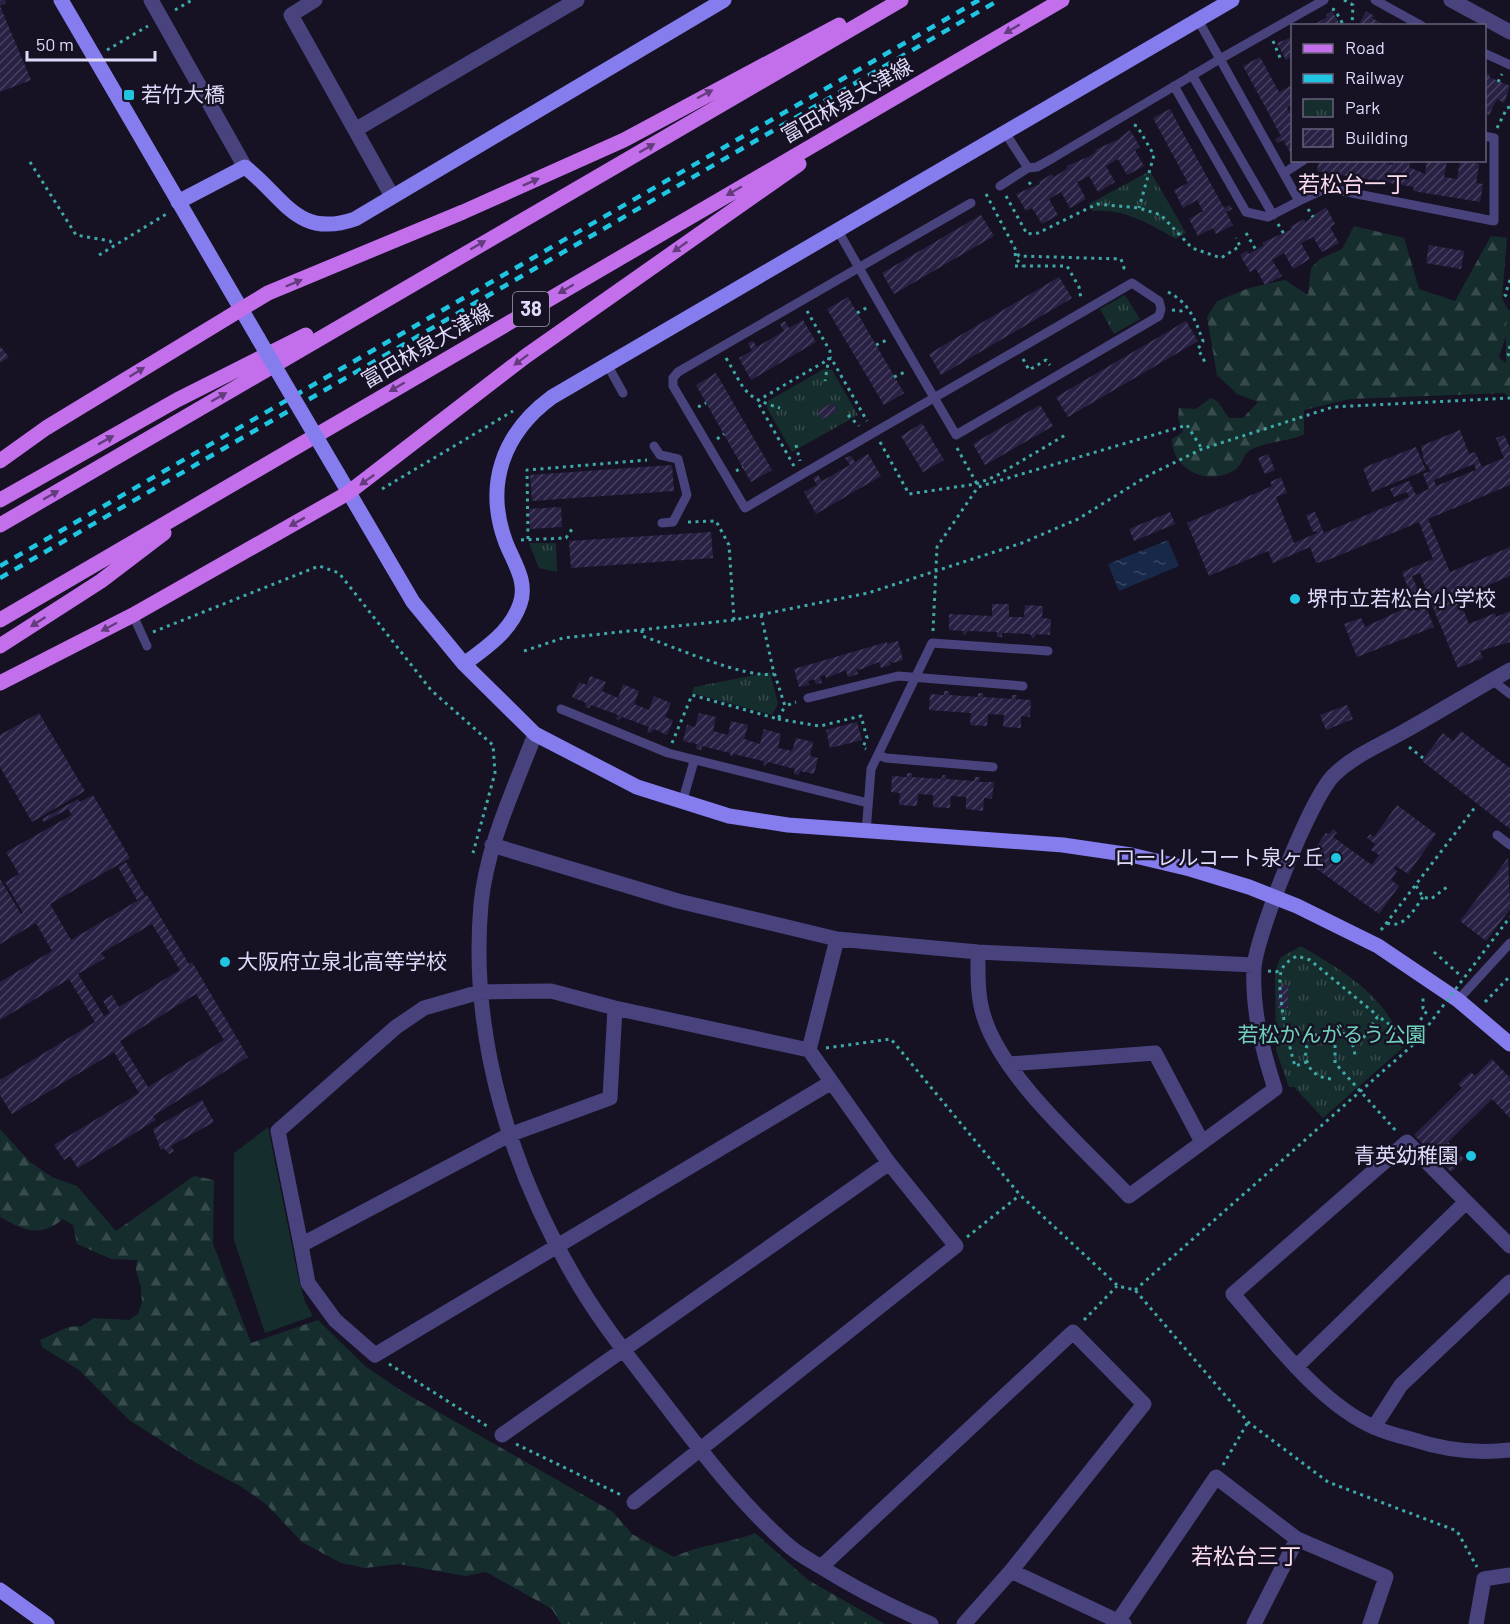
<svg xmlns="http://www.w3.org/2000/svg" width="1510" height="1624" font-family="Barlow,'Noto Sans JP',sans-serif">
	<defs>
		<pattern id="forest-firs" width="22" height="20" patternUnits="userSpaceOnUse" patternTransform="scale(1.5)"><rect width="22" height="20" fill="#162d2d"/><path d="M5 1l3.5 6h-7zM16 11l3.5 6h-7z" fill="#374b4c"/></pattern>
		<pattern id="park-tufts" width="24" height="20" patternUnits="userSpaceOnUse" patternTransform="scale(1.5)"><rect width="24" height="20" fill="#162d2d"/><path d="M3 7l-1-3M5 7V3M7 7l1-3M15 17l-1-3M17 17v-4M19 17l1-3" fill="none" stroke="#374b4c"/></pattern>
		<pattern id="water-ripples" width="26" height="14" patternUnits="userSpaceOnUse" patternTransform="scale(1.5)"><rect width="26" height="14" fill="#172848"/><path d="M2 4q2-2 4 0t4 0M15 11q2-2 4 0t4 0" fill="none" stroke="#384763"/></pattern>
		<pattern id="building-hatch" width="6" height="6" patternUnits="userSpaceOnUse" patternTransform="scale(1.5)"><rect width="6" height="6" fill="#292143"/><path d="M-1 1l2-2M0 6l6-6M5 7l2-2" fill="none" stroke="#48415f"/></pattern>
	</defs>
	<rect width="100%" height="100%" fill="#161224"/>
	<!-- forest -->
	<path fill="url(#forest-firs)" d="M1354 226 1404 238 1419 289 1455 301 1491 236 1507 238 1502 298 1510 314V324L1499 357 1510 367V397L1504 393 1350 399 1304 410V434C1288 442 1266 441 1250 450 1243 454 1242 467 1233 471 1207 486 1172 470 1172 439L1183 432 1178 418 1179 408 1196 409 1211 398 1218 402 1229 418H1243L1258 402 1237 394 1217 375 1207 317 1217 301 1249 288 1285 280 1308 295 1311 268 1320 259 1342 249Z
		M0 1129 30 1162 52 1177 77 1186 116 1231 194 1176 214 1180 213 1244 251 1343 318 1320 365 1366 400 1390 613 1512 632 1534 674 1557C700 1544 729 1544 755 1533L808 1580 885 1624H561L552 1609 486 1572 465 1576 399 1564 365 1568 341 1563 302 1542 266 1504 240 1486 198 1464 129 1420 79 1370 42 1347 40 1340 68 1327 82 1326 94 1318 129 1320 138 1314 142 1303 141 1288 136 1270 137 1260 111 1259 77 1244 73 1225 63 1219C40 1238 25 1231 0 1217Z"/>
	<!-- park -->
	<path fill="url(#park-tufts)" d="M1150 171 1186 233 1176 239C1148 223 1126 209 1093 211L1089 204Z
		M1125 295 1140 319 1114 334 1100 309Z
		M1506 310H1510V375H1506Z
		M824 369 832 370 858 415 792 452 767 408 768 401Z
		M529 543H556L557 572 539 568Z
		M770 672 778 704 772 715 692 693 694 687Z
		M1301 946C1336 967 1374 988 1394 1025L1389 1031 1407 1044 1323 1118 1294 1087H1289L1276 1050 1275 972 1280 958Z"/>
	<!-- garden -->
	<path fill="#162d2d" d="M268 1127 298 1276 305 1302 313 1316 265 1333 234 1240V1153Z"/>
	<!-- water -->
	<path fill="url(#water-ripples)" d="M1168 540 1179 566 1119 591 1108 564Z"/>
	<!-- building -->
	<path fill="url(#building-hatch)" fill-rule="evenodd" d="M0 0H5L6 3 0 6 31 80 0 92Z
		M1332 11 1341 26H1312L1327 17 1326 15Z
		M1366 11 1374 16 1372 18 1386 26H1358Z
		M1292 37V56L1286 60 1277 43Z
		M1260 57 1279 92 1290 86 1292 90V104L1287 107 1292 117V151L1290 152 1283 140 1277 143 1275 139 1281 136 1243 66Z
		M1484 72 1490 75 1489 77 1510 86 1504 103 1497 99 1489 115 1484 113Z
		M1170 109 1224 208 1230 205 1232 209 1226 212 1233 225 1216 234 1213 228 1198 236 1189 219 1203 211 1197 200 1183 208 1174 190 1188 183 1153 118Z
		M1130 130 1140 147 1135 150 1144 166 1127 175 1118 159 1106 166 1115 182 1098 192 1089 176 1077 182 1086 199 1070 208 1061 192 1049 199 1058 215 1042 224 1032 208 1026 211 1016 194 1040 184 1039 182 1052 174 1054 177 1068 168 1067 166 1090 156 1096 152 1095 150 1119 139Z
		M1319 160H1377L1393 165 1394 160H1411L1409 167 1425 174 1427 160H1447L1444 177 1457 179 1460 161 1479 164 1476 183 1483 184 1480 202 1413 191 1414 187 1335 174 1334 180H1330L1331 173 1317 171Z
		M1326 207 1335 224 1330 227 1339 243 1322 252 1313 237 1301 243 1310 259 1293 269 1284 253 1272 260 1282 276 1265 285 1256 269 1250 272 1240 255 1247 251 1249 254 1264 245 1262 243 1292 229 1290 227 1304 219 1305 222Z
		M981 215 994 236 894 294 882 273Z
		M1429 245 1464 251 1461 269 1426 263Z
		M1059 277 1072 298 941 375 929 354Z
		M848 297 904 393 884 405 827 309Z
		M803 320 816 342 751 380 739 358 752 351 748 343 753 341 757 347 784 331 780 324 785 321 789 328Z
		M1186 321 1198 341 1068 417 1056 397Z
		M0 346 9 357 0 363Z
		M716 373 772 470 751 482 696 385Z
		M833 403 837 412 822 419 817 411Z
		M1040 405 1053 426 985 465 973 444Z
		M922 423 944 460 923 472 901 436Z
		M1460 430 1469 454 1475 452 1482 467 1504 458 1496 438 1504 435 1510 448V485L1428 519 1450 572 1510 547V576L1460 597 1452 582 1469 624 1495 613 1496 617 1510 611V642L1480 651 1483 658 1458 668 1432 605 1426 607 1434 627 1357 657 1344 624 1361 618 1365 627 1414 604 1402 572 1433 559 1419 522 1328 560 1316 563 1310 547 1273 563 1268 551 1209 576 1187 523 1272 486 1270 482 1281 477 1287 493 1276 497 1294 543 1317 533 1316 531 1313 532 1306 515 1315 512 1324 533 1409 497 1407 492 1394 497 1390 489 1409 481 1416 495 1429 489 1423 474 1431 471 1424 461 1421 446ZM1474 464 1476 470 1436 486 1434 480ZM1420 573 1429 598 1423 601 1412 576Z
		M1416 447 1426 470 1372 492 1363 468Z
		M868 454 881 476 816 514 804 492 817 485 813 478 818 475 822 481 850 465 845 458 851 456 855 462Z
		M1268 454 1275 470 1265 474 1258 458Z
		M672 465 674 491 532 501 530 475Z
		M561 507 562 527 530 529 529 509Z
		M1170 512 1175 524 1134 541 1129 529Z
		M711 532 713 558 571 568 569 541Z
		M992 604H1009V617H1024L1025 605 1043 606 1042 618 1051 619 1050 635 1036 634 1033 639 1030 634 1002 633V637H997V632L968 631 965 635H963V631L949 630V614L992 616Z
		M898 641 903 660 892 663 889 661 891 665 881 668 879 662 859 670 856 668 858 674 848 677 846 670 826 678 825 675 820 676 822 683 816 684 814 679 808 681 809 685 799 687 794 669 887 642V644Z
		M590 676 606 682 602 691 618 698 623 684 639 691 634 704 649 710 654 696 671 703 665 717 673 720 667 735 654 729 650 733 647 732 649 727 622 717 619 720 616 719 618 715 591 705 589 708 585 707 586 703 572 697 579 682 587 685Z
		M944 691H949V695L978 697V693H983V697L1012 699V695H1017L1016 699 1031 700 1030 717 1021 716V728L1003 727 1004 715 988 714 987 726 970 725 971 713 929 710 930 694 944 695Z
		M1347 705 1353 719 1326 730 1320 715Z
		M39 713 85 791 32 822 0 767V735Z
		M699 713 716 717 713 731 728 735 731 721 748 725 744 739 760 744 764 729 781 734 778 748 792 751 796 738 813 742 810 756 818 758 814 774 800 771 799 775 794 774 795 769 768 762 764 766 763 761 734 754 731 757 730 753 702 746 701 750 696 749 697 744 683 741 687 725 695 727Z
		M857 722 862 740 830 748 826 730Z
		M1461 731 1510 768V829L1422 761 1443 733 1453 741Z
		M907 773H912V777L941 779 943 775H946V779L974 781 975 777H980L979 782H994L992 799 984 798 983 811 966 809V797L951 796 950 808 933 807V795L918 794 917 806 899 805 900 793 891 792 892 776 907 777Z
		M93 795 130 858 50 904 71 940 147 895 189 964 192 962 248 1057 153 1116 156 1120 78 1168 70 1156 64 1160 54 1145 139 1093 114 1052 12 1114 0 1095V1080L95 1022 69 979 0 1020V982L52 951 36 923 0 944V879L21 914 23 913 5 882 19 874 6 852 72 815 68 809 44 822 42 819 78 799 80 802ZM152 924 180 970 119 1007 112 995 103 1001 110 1013 104 1016 78 974 105 958 101 953ZM196 994 224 1040 148 1087 120 1041Z
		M1397 805 1436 834 1408 874 1396 866 1394 869 1397 871 1391 880 1399 886 1379 914 1306 861 1326 833 1329 834 1333 829 1337 832 1333 837 1372 865 1379 855 1371 850 1375 844 1367 838 1370 834 1374 837Z
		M1508 858 1510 909 1486 941 1460 921Z
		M126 862 145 895 137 900 118 867Z
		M1278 985H1288V1008H1278Z
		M1492 1059 1510 1078V1118L1492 1099 1448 1142 1464 1159 1451 1172 1414 1135 1462 1088 1458 1084 1471 1072 1475 1076Z
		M202 1100 214 1122 171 1146 174 1151 169 1154 164 1148 161 1150 153 1129Z"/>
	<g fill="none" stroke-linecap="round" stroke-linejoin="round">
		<!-- path -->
		<path stroke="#3fa9a7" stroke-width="3" stroke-dasharray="3 4.5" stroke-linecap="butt" d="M1344 0 1353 5 1352 26
			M1332 9 1335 10 1344 26
			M175 10 192 0
			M1273 41 1281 60
			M107 50 148 26
			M1498 82 1502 74
			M1134 125 1137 126 1154 155 1139 208
			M1497 128 1507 108 1510 107
			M30 162 76 235 110 241 114 246
			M1029 182 1033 188
			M986 194 1019 256 1121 259 1124 268 1128 270
			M1006 196 1027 234 1038 233 1097 204 1139 208 1161 215 1192 248 1221 258 1240 246 1236 238
			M1308 209 1313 217
			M1278 224 1284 234
			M1246 233 1256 250
			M1015 253 1016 259 1023 266
			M99 255 168 213
			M1015 266H1067L1079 287 1081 299
			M1510 280 1505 295 1510 299
			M1168 292C1189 303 1195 319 1203 341L1198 349 1205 362
			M1172 310 1181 311 1187 307
			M807 311 830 351 825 381
			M857 313 868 307
			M876 345 887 340
			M1510 346 1508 354 1510 356
			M726 358C745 389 742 397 780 408
			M1023 359 1029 370 1046 360 1050 365
			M894 377 905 372
			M698 407 706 403
			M848 415 859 426
			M717 439 724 434
			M880 442 909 494 976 484 996 476 1067 434
			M796 445 800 461
			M957 448 977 484
			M794 466 757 401 831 358 867 421
			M736 471 743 467
			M382 489 513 411
			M688 522 716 521 729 545 734 620
			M528 539 527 470 647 460
			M521 540 566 538 572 529
			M761 615 773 669 785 706 796 702
			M642 630V636C673 646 745 679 774 674
			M933 631 937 547 978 487 1187 425 1202 449
			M153 632 319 566 339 573 431 690 493 745 495 773 473 853
			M524 651 563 638 734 620 868 593 1022 543 1078 519 1149 475 1202 449 1333 407 1510 398
			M778 719 820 726 861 716 867 738 863 747 866 749
			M672 743 692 695 778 719 785 706
			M1409 747 1423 758
			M1416 886 1423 897 1431 899 1447 887
			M1387 923C1404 930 1415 908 1423 897
			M1381 930 1476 806
			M1434 952 1462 977
			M1268 971 1281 972
			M1485 1002 1510 976
			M1335 1030V1063L1397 1132
			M1407 1038 1427 1011 1423 1008V998
			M826 1048 891 1039 1020 1195 1118 1286 1135 1290 1248 1422 1328 1482 1457 1531 1477 1567
			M1307 1062 1295 1066C1289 1046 1276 992 1281 972 1283 964 1290 960 1297 956L1310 960 1378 1016
			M1331 1079C1321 1078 1312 1074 1308 1064 1293 1029 1355 1012 1355 1059
			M967 1237 1020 1195
			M1135 1290 1415 1043 1378 1016 1362 1040
			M1084 1320 1117 1286
			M389 1364 490 1428
			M516 1444 621 1495
			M1223 1465 1248 1422"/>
		<!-- lane -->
		<path stroke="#48437d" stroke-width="9" d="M1375 0 1422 26
			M1484 53 1510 65
			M1192 75 1273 215
			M1174 86 1246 212 1268 217 1299 201 1220 59 1324 0
			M1006 134 1028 168 1037 167 1053 158 1220 59 1198 20
			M1284 173 1304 160
			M1000 186 1028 168
			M1299 201 1327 188 1494 221V138L1484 136
			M837 229C876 298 916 367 956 435L1159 316 1161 309 1159 301 1132 283C1003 359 873 432 745 508L673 386V378L678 372 971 203
			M608 366 623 393
			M654 446 660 455 678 459 687 495 673 522 662 523
			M133 615 147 646
			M1492 680 1510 694
			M808 698 898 676 1023 686
			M561 709 668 753 868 803
			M878 755 886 758 993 767
			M682 803 694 761
			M866 832 871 769 932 643 1048 651
			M1497 835 1510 845
			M1458 1000 1510 943"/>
		<!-- street -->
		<path stroke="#48437d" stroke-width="15" d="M151 0 245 167
			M315 0 291 15 392 196
			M1451 0 1510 32
			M355 130 577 0
			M535 734C514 790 487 844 481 904 469 1039 512 1175 582 1290 607 1331 639 1370 668 1408 705 1456 743 1506 789 1546 798 1554 810 1560 821 1567 856 1589 892 1607 931 1624
			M492 845 678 901 837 939 978 952 1254 965
			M978 952C978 975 977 998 985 1020 1005 1080 1085 1149 1129 1196L1275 1089C1262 1049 1252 1009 1254 968 1256 936 1311 797 1334 775 1353 756 1380 745 1403 732 1439 712 1474 690 1510 670
			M615 1008 610 1098 509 1135 301 1245 308 1283 335 1320 375 1355 830 1083
			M1008 1064 1155 1053 1202 1142
			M301 1245 278 1131 396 1027 424 1008 480 992 551 991 615 1008 809 1050
			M1510 1246 1407 1142 1233 1294C1272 1339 1321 1405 1376 1428 1387 1433 1399 1436 1411 1439 1444 1450 1476 1454 1510 1450
			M1296 1367 1466 1202
			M1374 1427 1401 1385 1510 1282
			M502 1435 889 1163
			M634 1502 956 1246 889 1163 809 1050 837 939
			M821 1567 1073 1332 1144 1404 1011 1571 964 1624
			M1011 1571 1124 1624
			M1116 1624 1216 1477 1297 1539 1386 1577 1370 1624
			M1254 1624 1297 1539
			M1476 1624 1484 1579 1510 1575"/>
		<!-- secondary -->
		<path stroke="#857dee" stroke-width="15" d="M61 0 258 338
			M178 202 245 167C284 197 297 239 355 219L724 0
			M338 474 413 602 464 664 535 734 637 787 729 816 788 825 1063 845 1131 855 1190 869 1249 887 1297 906 1378 946 1458 1000 1510 1044
			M464 664C485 649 511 631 520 604 528 582 514 563 506 543 484 485 503 433 552 397L1232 0
			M0 1590 47 1624"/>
		<!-- primary -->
		<path stroke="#c36fec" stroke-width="15" d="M0 461 46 428 268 293 463 212 624 140 839 25
			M0 500 177 400 306 335
			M0 525 901 0
			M0 620 1062 0
			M0 646 101 581 164 533
			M0 683 133 615 348 493 526 356 799 164"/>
		<!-- rail -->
		<path stroke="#1fc5e1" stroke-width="4.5" stroke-dasharray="9 8" stroke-linecap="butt" d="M0 566 979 0
			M0 578 999 0"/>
		<!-- path-bridge -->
		<path stroke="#3fa9a7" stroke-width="3" stroke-dasharray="3 4.5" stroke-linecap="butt" d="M1415 1043 1510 917"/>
		<!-- secondary-bridge -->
		<path stroke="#857dee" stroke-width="15" d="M258 338 338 474"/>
	</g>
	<!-- one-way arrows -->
	<defs><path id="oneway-solid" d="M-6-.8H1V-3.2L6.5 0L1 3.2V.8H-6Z" transform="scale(1.5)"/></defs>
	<g fill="#643c7e">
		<use href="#oneway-solid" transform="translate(1012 29) rotate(150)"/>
		<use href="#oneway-solid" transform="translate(705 94) rotate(-28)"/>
		<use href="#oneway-solid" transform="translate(647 148) rotate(-30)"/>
		<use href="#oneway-solid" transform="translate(531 182) rotate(-24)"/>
		<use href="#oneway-solid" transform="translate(734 191) rotate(150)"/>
		<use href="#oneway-solid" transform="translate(478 245) rotate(-30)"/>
		<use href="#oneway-solid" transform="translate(680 247) rotate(145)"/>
		<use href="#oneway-solid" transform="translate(294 283) rotate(-23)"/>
		<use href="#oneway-solid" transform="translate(566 289) rotate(150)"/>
		<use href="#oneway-solid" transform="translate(521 360) rotate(143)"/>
		<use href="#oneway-solid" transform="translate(137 372) rotate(-32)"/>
		<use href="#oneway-solid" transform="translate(397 387) rotate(150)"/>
		<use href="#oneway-solid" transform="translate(219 397) rotate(-30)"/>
		<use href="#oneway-solid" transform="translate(106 440) rotate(-29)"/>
		<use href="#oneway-solid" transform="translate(367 480) rotate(144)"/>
		<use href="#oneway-solid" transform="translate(51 495) rotate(-30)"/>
		<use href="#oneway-solid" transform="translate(297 522) rotate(151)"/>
		<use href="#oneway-solid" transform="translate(38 622) rotate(147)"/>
		<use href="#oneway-solid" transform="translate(109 627) rotate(152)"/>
	</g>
	<!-- markers -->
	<g fill="#1fc5e1" stroke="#161224" stroke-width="2">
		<rect x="123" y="89" width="12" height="12" rx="3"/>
		<circle cx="1295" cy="599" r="6"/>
		<circle cx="1336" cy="858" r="6"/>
		<circle cx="225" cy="962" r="6"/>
		<circle cx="1471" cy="1156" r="6"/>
	</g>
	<g text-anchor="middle" stroke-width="5" stroke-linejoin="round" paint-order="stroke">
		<!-- shield labels -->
		<rect fill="#161224" stroke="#a39eba" stroke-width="1.5" x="513" y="292" width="36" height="34" rx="4.5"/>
		<g font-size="20" font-weight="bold" fill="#dfdafa">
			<text x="531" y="316">38</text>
		</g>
		<!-- poi labels -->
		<g font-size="21" fill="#dfdafa" stroke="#161224" text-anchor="start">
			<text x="141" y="102">若竹大橋</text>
			<text x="1307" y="606">堺市立若松台小学校</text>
			<text x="1324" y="865" text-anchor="end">ローレルコート泉ヶ丘</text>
			<text x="237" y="969">大阪府立泉北高等学校</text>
			<text x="1459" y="1163" text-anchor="end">青英幼稚園</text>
		</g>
		<!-- street labels -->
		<g font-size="21" fill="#dfdafa" stroke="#161224">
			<text transform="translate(847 101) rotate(-30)" y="7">富田林泉大津線</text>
			<text transform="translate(427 346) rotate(-30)" y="7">富田林泉大津線</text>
		</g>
		<!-- park labels -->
		<g font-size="21" fill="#6fd1bd" stroke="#161224">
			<text x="1332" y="1042">若松かんがるう公園</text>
		</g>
		<!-- neighbourhood labels -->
		<g font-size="22" fill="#fadcee" stroke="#161224">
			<text x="1353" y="192">若松台一丁</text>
			<text x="1246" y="1564">若松台三丁</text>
		</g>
	</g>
	<!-- legend -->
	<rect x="1291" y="24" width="195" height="138" fill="#161224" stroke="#66627a" stroke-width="1.5"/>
	<rect x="1303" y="44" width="30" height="9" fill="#c36fec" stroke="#66627a" stroke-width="1.5"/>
	<text x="1345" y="54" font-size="18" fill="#dfdafa">Road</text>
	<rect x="1303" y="74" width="30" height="9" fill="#1fc5e1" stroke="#66627a" stroke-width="1.5"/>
	<text x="1345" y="84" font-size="18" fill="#dfdafa">Railway</text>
	<rect x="1303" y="99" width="30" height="18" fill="url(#park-tufts)" stroke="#66627a" stroke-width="1.5"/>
	<text x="1345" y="114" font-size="18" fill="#dfdafa">Park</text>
	<rect x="1303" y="129" width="30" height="18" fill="url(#building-hatch)" stroke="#66627a" stroke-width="1.5"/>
	<text x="1345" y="144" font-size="18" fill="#dfdafa">Building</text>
	<!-- scale -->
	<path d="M27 51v9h128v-9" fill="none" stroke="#dfdafa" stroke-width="3"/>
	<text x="36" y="51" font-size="18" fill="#dfdafa" stroke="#161224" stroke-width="4.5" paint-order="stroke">50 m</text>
</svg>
